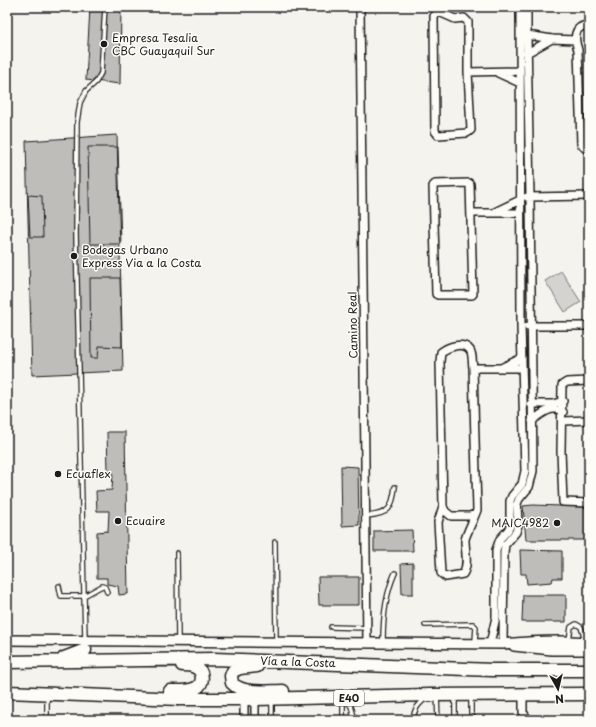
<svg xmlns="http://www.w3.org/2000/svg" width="596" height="727" font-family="'Playpen Sans',sans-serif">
	<rect width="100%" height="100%" fill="#f4f3ee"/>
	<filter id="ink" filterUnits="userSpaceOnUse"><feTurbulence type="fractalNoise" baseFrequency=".025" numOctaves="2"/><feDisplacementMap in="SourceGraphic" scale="8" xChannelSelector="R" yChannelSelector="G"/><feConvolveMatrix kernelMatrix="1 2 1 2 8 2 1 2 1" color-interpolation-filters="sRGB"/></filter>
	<g filter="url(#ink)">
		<!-- pitch -->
		<path fill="#d4d3cf" stroke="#787876" d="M561 271 581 302 565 312 545 281Z"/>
		<!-- building -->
		<path fill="#bebdba" stroke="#1c1c1c" d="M90 7H121L120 84 86 80Z
			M117 135 123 371 32 375 26 141Z
			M88 147H118L121 244H90Z
			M28 195 42 196 43 237H30Z
			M90 278H120L122 347 99 346 98 358H91Z
			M107 432H125L128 594 119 595 118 586 107 584V578H97V532L108 531 109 511H97L96 491 112 490 113 472 108 470Z
			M341 466 358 467 359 525 342 526Z
			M533 505 589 507V540H526L523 506Z
			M412 530 413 551H374V531Z
			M520 550 562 551V578H553L552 582 527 584 526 574H521Z
			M413 563V594H402L401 564Z
			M318 577H359V605H319Z
			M523 595H566V622H522Z"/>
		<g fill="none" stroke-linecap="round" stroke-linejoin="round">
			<defs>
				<path id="service" d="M366 516C390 514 392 509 395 487
					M275 542 276 641
					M177 553 178 640
					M588 559H589
					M59 586 61 596H84L102 586 105 587 107 592
					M425 625 473 624 476 627 475 642
					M331 627 367 628
					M85 640 76 234 77 122 80 103 86 91 96 82 101 73 105 7
					M569 640 571 627 576 624 581 627 585 640
					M383 641C383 618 385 595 395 573
					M437 696 438 720
					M471 696V713L474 720
					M47 697V720
					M455 697V720
					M345 700 351 706 355 720
					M272 720V700
					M343 720V699
					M413 720C414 709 418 705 426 698"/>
				<path id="minor" d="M360 7 367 643
					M439 12 455 19 464 18 468 22V72L471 130 467 133 438 135 435 131 434 16Z
					M589 25C573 26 574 38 578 50L581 144 586 149H589
					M527 35 552 39 575 40
					M527 53 552 39
					M468 72 519 71
					M498 73 520 83
					M469 183 470 184 473 294 472 295H438L436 294 433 186 435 184Z
					M527 197 589 196
					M495 212 520 200
					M471 213H520
					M528 326H589
					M503 367 522 358
					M473 368H522
					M589 381 567 382 562 385 561 451 563 502 589 503
					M531 404H553L563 401
					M532 421C541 414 552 404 563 412
					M563 421 589 420
					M443 506 438 522 441 573 446 577 463 574C469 565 465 551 465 540 465 536 475 517 477 510L473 368C472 363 473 354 470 350 463 341 448 347 441 352L440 362 443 506 445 511 451 516H470L475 514
					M490 644 496 617V550L500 539 508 530 510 526V501L512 496 522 484 525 471 521 326 520 7
					M503 644 504 552 505 545 516 532 518 525 517 504 519 499 529 487 533 471 530 197 527 35V7
					M523 695V712L528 720
					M244 699V720
					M255 699V720"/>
				<path id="tertiary" d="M7 640 503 644C532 641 560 640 589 642
					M514 646 552 650H589"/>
				<path id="trunk" d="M64 658 85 650
					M7 662 214 659 492 670H589
					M257 666 240 668 233 671 231 676 232 683C243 695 268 691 283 691
					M170 691C178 691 188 692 196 688 204 684 204 671 195 667 191 665 187 665 182 665
					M7 692 180 699H255L430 695 589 694"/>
			</defs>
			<!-- service casing -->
			<use href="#service" stroke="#1c1c1c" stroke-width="6"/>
			<!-- minor casing -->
			<use href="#minor" stroke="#1c1c1c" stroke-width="10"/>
			<!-- tertiary casing -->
			<use href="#tertiary" stroke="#1c1c1c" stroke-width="12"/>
			<!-- trunk casing -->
			<use href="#trunk" stroke="#1c1c1c" stroke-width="15"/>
			<!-- service -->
			<use href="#service" stroke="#fdfcf7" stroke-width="3.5"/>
			<!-- minor -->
			<use href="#minor" stroke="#fdfcf7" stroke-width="7"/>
			<!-- tertiary -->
			<use href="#tertiary" stroke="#fdfcf7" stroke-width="9"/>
			<!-- trunk -->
			<use href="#trunk" stroke="#fdfcf7" stroke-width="12"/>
		</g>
	</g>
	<!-- markers -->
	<g fill="#1c1c1c" stroke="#fdfcf7" stroke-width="1.5">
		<circle cx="104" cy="44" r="4"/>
		<circle cx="74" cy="256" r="4"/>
		<circle cx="58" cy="474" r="4"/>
		<circle cx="118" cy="521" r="4"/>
		<circle cx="557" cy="523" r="4"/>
	</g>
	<g text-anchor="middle" stroke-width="3" stroke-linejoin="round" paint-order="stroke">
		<!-- shield labels -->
		<rect fill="#fdfcf7" stroke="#605f5e" stroke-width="1" x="334" y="690" width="30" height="16" rx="3"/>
		<g font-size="10" font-weight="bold" fill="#1c1c1c">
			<text x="349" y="702">E40</text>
		</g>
		<!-- poi labels -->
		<g font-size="11" fill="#1c1c1c" stroke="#fdfcf7" text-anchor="start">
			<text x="112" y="42">Empresa Tesalia<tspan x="112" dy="13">CBC Guayaquil Sur</tspan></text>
			<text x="82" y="254">Bodegas Urbano<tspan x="82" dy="13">Express Via a la Costa</tspan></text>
			<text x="66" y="478">Ecuaflex</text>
			<text x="126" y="525">Ecuaire</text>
			<text x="549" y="527" text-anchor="end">MAIC4982</text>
		</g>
		<!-- street labels -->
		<g font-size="11" fill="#1c1c1c" stroke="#fdfcf7">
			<text transform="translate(353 325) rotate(-91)" y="4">Camino Real</text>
			<text transform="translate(298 662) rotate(2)" y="4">Vía a la Costa</text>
		</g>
	</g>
	<!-- margin -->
	<rect width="596" height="727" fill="none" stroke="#fdfcf7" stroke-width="24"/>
	<rect x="12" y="12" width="572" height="703" fill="none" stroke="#1c1c1c" stroke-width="1.5" filter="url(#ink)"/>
	<!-- north arrow -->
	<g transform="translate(558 689) rotate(172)" stroke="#fdfcf7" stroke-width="3" paint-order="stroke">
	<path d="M0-3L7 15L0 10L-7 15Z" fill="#1c1c1c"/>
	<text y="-6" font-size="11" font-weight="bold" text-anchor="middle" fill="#1c1c1c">N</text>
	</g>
</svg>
